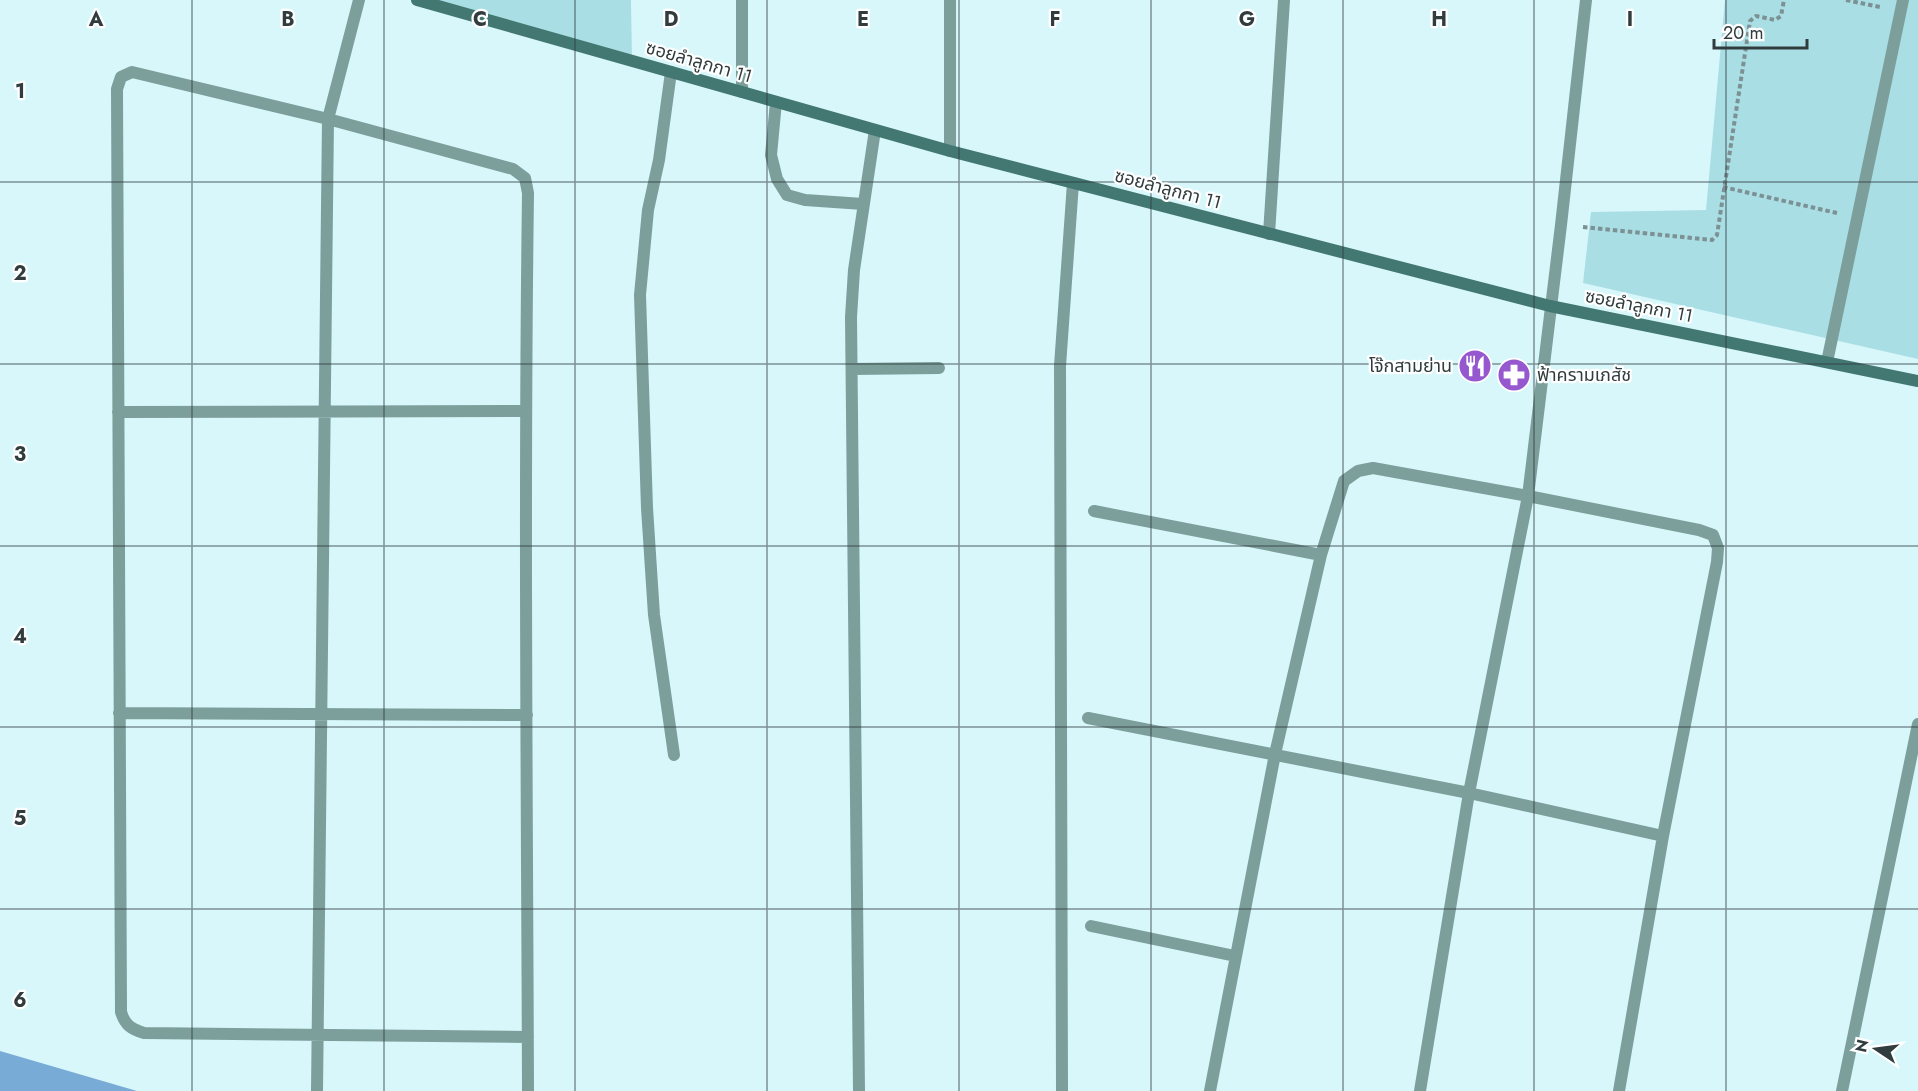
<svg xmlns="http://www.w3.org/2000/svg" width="1918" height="1091" font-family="Jost,'Noto Sans Thai',sans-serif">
	<rect width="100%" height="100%" fill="#d8f7fb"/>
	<!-- green -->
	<path fill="#aadee5" d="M418 0H631L632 60Z
		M1725 0H1918V359L1583 283 1591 212 1706 210Z"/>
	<!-- water -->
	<path fill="#79abd7" d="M0 1051 137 1091H0Z"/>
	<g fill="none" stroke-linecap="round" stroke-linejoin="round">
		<!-- path -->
		<path stroke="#7c9194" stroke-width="4" stroke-dasharray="4.5 3" stroke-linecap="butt" d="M1846 0 1880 7
			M1723 187 1837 213
			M1583 227 1712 240 1717 235 1750 21 1756 16 1775 20 1781 16 1784 0"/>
		<!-- lane -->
		<path stroke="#7d9f9b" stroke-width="12" d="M776 102 771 155 777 179 787 195 805 200 863 204
			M1827 362 1903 0"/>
		<!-- street -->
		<path stroke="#7d9f9b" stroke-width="12" d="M742 0V92
			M671 72 659 160 648 210 640 295 647 508 654 615 674 755
			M950 151V0
			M1269 234 1284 0
			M852 369 939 368
			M118 412 525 411
			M1094 511 1321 555
			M119 713 527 715
			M1088 718 1469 793 1663 836
			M1091 926 1235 956
			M528 1037 144 1033C131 1029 125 1025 121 1012L117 89 121 77 132 72 328 119 513 169 525 178 528 193C524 492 527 792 528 1091
			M317 1091 328 119 359 0
			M859 1091 851 317 854 270 875 130
			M1062 1091 1060 366 1073 183
			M1210 1091 1275 754 1321 555 1344 481 1358 471 1373 468 1528 496 1699 530 1713 535 1718 548 1717 562 1663 836 1619 1091
			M1420 1091 1469 793 1528 496 1561 225 1586 0
			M1842 1091 1918 724"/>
		<!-- secondary -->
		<path stroke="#437872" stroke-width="12" d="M417 0 950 151 1550 306 1918 381"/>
	</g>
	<!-- grid -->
	<path fill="none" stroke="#303c3e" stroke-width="1.5" stroke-opacity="0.55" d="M192 0V1091M384 0V1091M575 0V1091M767 0V1091M959 0V1091M1151 0V1091M1343 0V1091M1534 0V1091M1726 0V1091M0 182H1918M0 364H1918M0 546H1918M0 727H1918M0 909H1918"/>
	<!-- icons -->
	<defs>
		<symbol id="restaurant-disc" viewBox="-11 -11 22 22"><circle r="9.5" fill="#9658cf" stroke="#fff"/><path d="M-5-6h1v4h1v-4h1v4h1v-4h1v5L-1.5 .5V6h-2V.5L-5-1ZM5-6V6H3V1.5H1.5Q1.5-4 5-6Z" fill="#fff"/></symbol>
		<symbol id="pharmacy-disc" viewBox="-11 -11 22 22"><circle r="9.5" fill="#9658cf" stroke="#fff"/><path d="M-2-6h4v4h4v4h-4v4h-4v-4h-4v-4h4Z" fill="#fff"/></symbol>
	</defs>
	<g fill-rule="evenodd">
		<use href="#restaurant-disc" x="1456" y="347" width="38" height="38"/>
		<use href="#pharmacy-disc" x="1495" y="356" width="38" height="38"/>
	</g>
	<g text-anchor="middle" stroke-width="4.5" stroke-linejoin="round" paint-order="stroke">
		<!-- street labels -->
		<g font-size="18" fill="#303c3e" stroke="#fff">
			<text transform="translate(699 62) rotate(16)" y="6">ซอยลำลูกกา 11</text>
			<text transform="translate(1168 189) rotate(15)" y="6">ซอยลำลูกกา 11</text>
			<text transform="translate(1639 306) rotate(11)" y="6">ซอยลำลูกกา 11</text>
		</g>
		<!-- poi labels -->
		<g font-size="18" fill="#303c3e" stroke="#fff" text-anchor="end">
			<text x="1452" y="372">โจ๊กสามย่าน</text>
			<text x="1537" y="381" text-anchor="start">ฟ้าครามเภสัช</text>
		</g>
	</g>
	<g font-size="20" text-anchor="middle" font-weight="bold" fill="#303c3e" stroke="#fff" stroke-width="4.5" stroke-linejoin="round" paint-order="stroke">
		<text x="96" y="26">A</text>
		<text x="288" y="26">B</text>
		<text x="480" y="26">C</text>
		<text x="671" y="26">D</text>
		<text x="863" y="26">E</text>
		<text x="1055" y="26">F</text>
		<text x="1247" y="26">G</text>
		<text x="1439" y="26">H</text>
		<text x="1630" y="26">I</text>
		<text x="20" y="98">1</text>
		<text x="20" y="280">2</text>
		<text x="20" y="461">3</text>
		<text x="20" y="643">4</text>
		<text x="20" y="825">5</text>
		<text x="20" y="1007">6</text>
	</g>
	<!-- north arrow -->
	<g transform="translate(1876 1049) rotate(283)" stroke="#ffffff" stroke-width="4.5" paint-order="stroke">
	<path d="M0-4.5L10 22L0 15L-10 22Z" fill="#303c3e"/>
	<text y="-9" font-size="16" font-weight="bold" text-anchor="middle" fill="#303c3e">N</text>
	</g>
	<!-- scale -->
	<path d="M1714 39v9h93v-9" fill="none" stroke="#303c3e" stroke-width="3"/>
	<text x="1723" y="39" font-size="18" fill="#303c3e" stroke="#ffffff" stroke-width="4.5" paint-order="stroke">20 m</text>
</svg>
